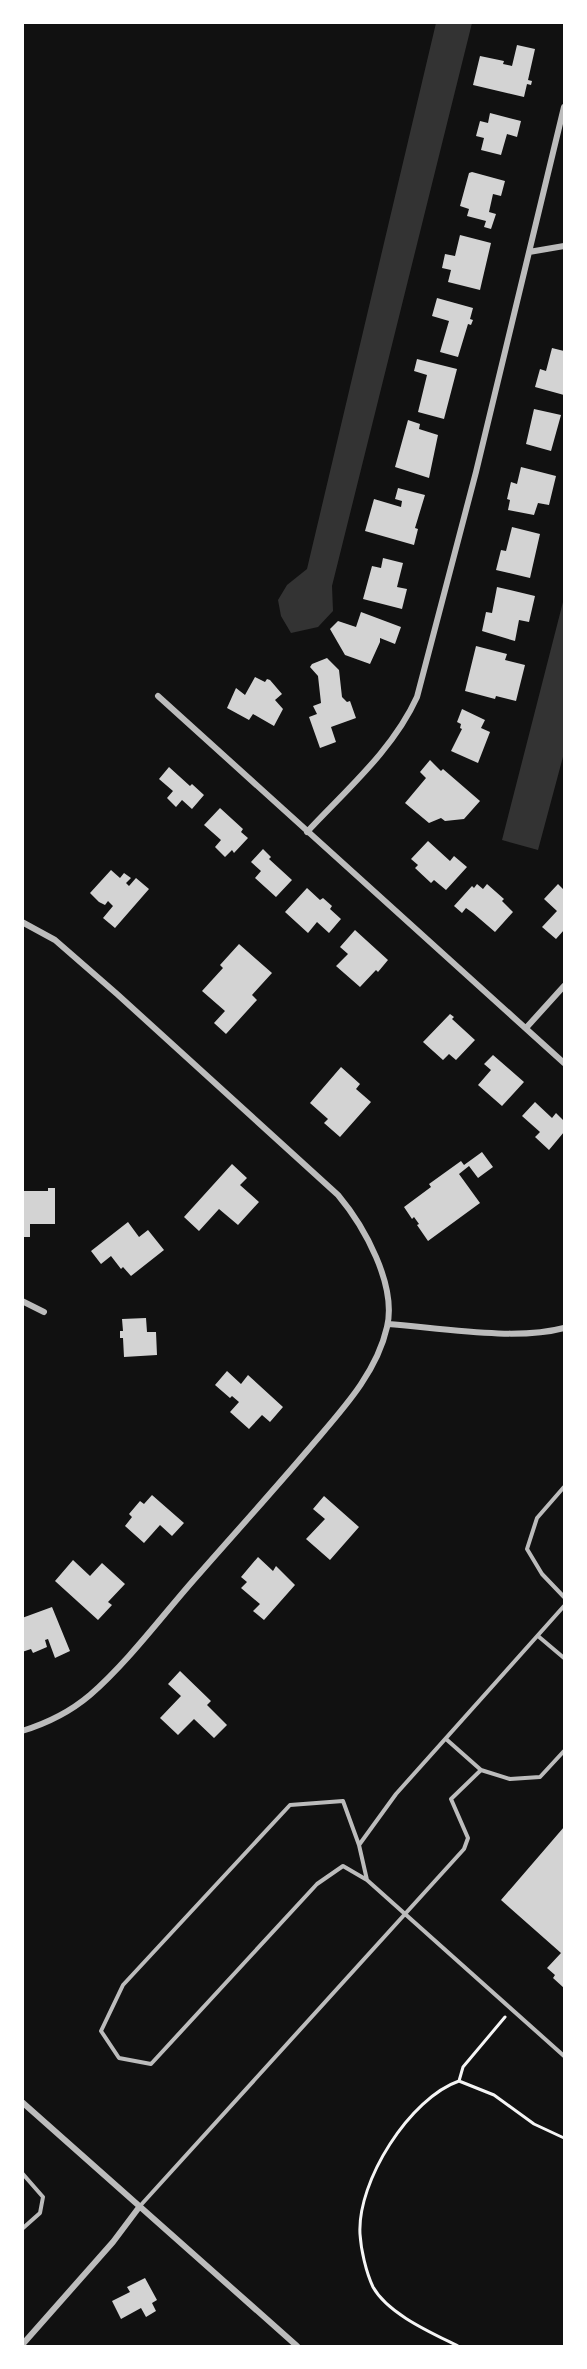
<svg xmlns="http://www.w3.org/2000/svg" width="587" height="2369" font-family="Rubik,sans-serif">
	<rect width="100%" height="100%" fill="#111"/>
	<!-- water -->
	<path fill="#333" d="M436 23H472L332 586 333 611 318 627 291 633 281 616 278 600 287 585 307 569Z
		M564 598V753L538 850 502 840Z"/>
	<!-- building -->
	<path fill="#d3d3d3" d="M517 45 535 49 528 80 532 81 531 85 527 84 524 97 473 85 480 56 504 61 503 64 512 66Z
		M490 113 521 121 517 137 507 134 501 155 481 150 484 138 476 136 480 121 488 123Z
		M472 172 505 181 501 196 493 194 489 212 496 214 491 229 484 227 486 221 467 216 469 209 460 206 469 173Z
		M460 235 491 243 480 290 448 282 451 270 442 268 445 254 455 256Z
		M437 298 473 308 470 319 473 320 471 325 468 324 458 357 440 352 449 321 432 316Z
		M552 348 564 351V395L535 387 540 369 546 371Z
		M417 359 457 369 444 419 418 412 427 375 414 371Z
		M534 409 561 415 551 451 526 444Z
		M408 420 420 424 419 429 438 435 429 478 395 467Z
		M521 467 556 476 549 505 538 503 534 515 508 510 510 500 507 499 511 482 517 484Z
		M398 488 425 495 415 528 418 529 414 545 365 531 374 499 401 507 402 501 395 499Z
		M512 527 540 534 530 578 496 570 501 550 506 551Z
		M383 558 403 563 397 587 407 589 402 609 363 599 372 566 381 568Z
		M497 587 535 596 529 622 519 620 515 641 482 631 486 612 492 613Z
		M361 612 401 627 395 644 380 638V642L370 664 345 655 330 629 338 621 356 627Z
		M476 646 507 654 505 660 525 665 516 701 496 696 495 699 465 691Z
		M327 658 339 670 342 697 347 702 350 701 356 718 331 727 336 742 320 748 309 717 317 714 313 706 321 703 318 676 310 667 312 664Z
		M255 677 265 682 267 679 270 680 282 694 275 700 283 709 274 726 253 714 249 720 227 708 236 688 245 695Z
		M462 709 485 720 481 728 490 732 478 763 451 751 462 729 460 728 461 724 457 722Z
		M430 760 441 771 443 769 480 801 464 819 445 821 441 818 429 823 405 803 426 778 420 772Z
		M169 767 190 786 192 784 204 795 192 809 182 800 176 807 167 798 173 791 159 779Z
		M220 808 243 829 241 832 248 838 234 853 232 850 225 857 215 847 221 840 204 825Z
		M428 841 450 861 454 856 467 867 446 890 434 880 431 883 415 868 418 865 411 859Z
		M263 849 271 857 269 859 292 880 276 897 255 878 261 871 251 862Z
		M111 870 120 878 124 873 131 878 126 883 129 886 136 878 149 889 115 928 103 918 113 906 108 901 105 905 99 902 90 893Z
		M477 884 483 889 487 884 504 899 502 901 513 912 495 932 473 913 466 908 462 913 454 906 472 886 474 888Z
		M558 884 564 890V930L556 939 542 927 557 911 544 899Z
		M307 888 320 900 323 898 332 906 330 909 341 919 329 933 317 922 308 933 285 912Z
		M355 930 388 960 378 972 376 970 360 987 336 966 348 954 340 947Z
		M239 944 272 973 252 995 257 1000 226 1034 214 1023 225 1011 202 991 223 968 220 965Z
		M450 1014 454 1017 452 1019 475 1040 456 1060 449 1054 443 1060 423 1042Z
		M493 1055 524 1082 502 1106 478 1085 491 1070 484 1064Z
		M341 1067 360 1084 356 1089 371 1102 340 1137 324 1123 328 1119 310 1103Z
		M535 1102 552 1118 556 1113 564 1121V1132L549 1150 535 1137 540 1132 522 1116Z
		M482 1152 493 1167 478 1178 469 1166 459 1174 480 1203 428 1241 417 1225 419 1224 414 1217 412 1219 404 1207 431 1187 429 1184 461 1161 464 1165Z
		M232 1164 247 1178 240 1185 259 1202 238 1225 219 1209 199 1231 184 1217Z
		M48 1188H55V1224H30V1237H22V1191H48Z
		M128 1222 139 1237 148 1230 164 1250 131 1276 123 1267 121 1269 111 1256 101 1264 91 1251Z
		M146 1318 147 1332H156L157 1355 124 1357 123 1338H120V1331H123L122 1319Z
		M227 1371 241 1384 248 1375 283 1407 270 1422 262 1415 249 1429 230 1412 239 1402 232 1396 230 1398 215 1385Z
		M152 1495 184 1523 172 1536 160 1525 144 1543 125 1526 132 1517 129 1514 140 1501 144 1504Z
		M324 1496 359 1527 330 1560 306 1539 325 1519 313 1509Z
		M258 1557 273 1571 276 1566 295 1585 264 1620 253 1611 260 1604 241 1588 247 1582 241 1577Z
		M73 1560 90 1576 102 1563 125 1584 108 1602 112 1605 98 1620 55 1581Z
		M52 1607 70 1651 55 1658 48 1639 45 1640 47 1647 33 1653 31 1649 22 1652V1618Z
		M180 1671 211 1701 207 1705 227 1725 214 1738 194 1719 178 1735 160 1718 181 1696 168 1684Z
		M564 1827V1988L553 1978 555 1975 547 1968 561 1953 501 1900Z
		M145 2278 157 2300 152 2303 156 2311 146 2317 141 2308 121 2319 112 2301 130 2292 127 2287Z"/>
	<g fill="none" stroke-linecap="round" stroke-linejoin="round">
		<!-- path -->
		<path stroke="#f5f5f5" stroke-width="3" d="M459 2081 463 2067 505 2017
			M458 2346C432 2333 388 2314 373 2287 366 2272 361 2250 360 2234 357 2181 410 2098 459 2081L494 2095 534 2124 564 2138"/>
		<!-- service -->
		<path stroke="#bcbcbc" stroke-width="4" d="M564 1487 537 1518 527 1549 542 1574 564 1597
			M564 1606 396 1794 359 1845 367 1880 564 2056
			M538 1636 564 1658
			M446 1739 481 1770
			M359 1845 343 1801 290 1805 123 1985 101 2031 119 2058 151 2064 317 1884 343 1866 367 1880
			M22 2173 43 2197 40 2213 22 2229
			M140 2206 464 1849 468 1838 451 1799 481 1770 510 1779 540 1777 564 1751"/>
		<!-- minor -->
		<path stroke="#bcbcbc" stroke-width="6" d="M529 252 564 246
			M158 696 564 1063
			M307 832C346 790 393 750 417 697L476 472 564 107
			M22 922 55 940 117 994 338 1195C364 1226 397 1285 387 1327 376 1376 338 1414 307 1451 272 1492 235 1533 199 1574 164 1613 130 1660 90 1695 70 1712 48 1723 22 1731
			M526 1028 564 986
			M22 1301 44 1312
			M388 1324C440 1328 516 1341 564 1328
			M22 2102 297 2346
			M22 2345 113 2242 140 2206"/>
	</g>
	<!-- border -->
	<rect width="587" height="2369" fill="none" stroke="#ffffff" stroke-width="48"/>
</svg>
